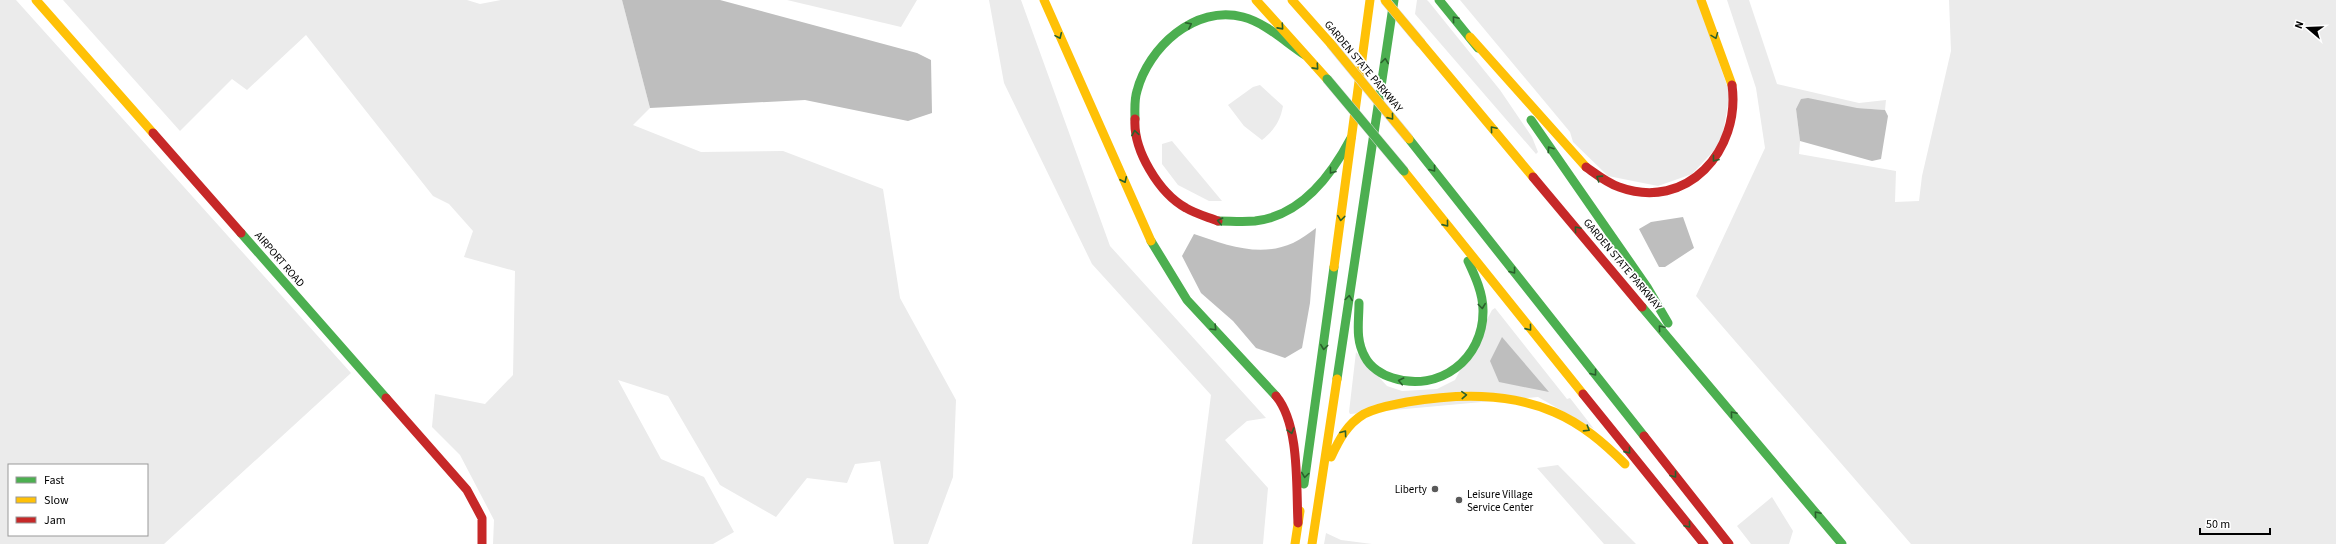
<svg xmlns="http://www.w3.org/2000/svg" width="2336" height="544" font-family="'Source Sans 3',sans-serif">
	<rect width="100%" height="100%" fill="#fff"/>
	<!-- green -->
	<path fill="#ebebeb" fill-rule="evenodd" d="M0 0H16L351 373 164 544H0ZM9 465H147V535H9Z
		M63 0H467L480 4 501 0H622L650 108 633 125 701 152 783 151 883 189 900 298 956 400 953 477 928 544H894L880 461 855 464 847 483 807 478 776 517 720 485 668 396 618 380 661 459 704 477 734 532 713 544H493L494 520 460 455 432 427 435 394 485 404 513 375 515 271 464 257 473 231 449 204 433 196 306 35 247 90 232 79 180 131Z
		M787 0H917L901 27Z
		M989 0H1021L1110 246 1266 418 1247 421 1225 440 1268 488 1263 544H1192L1211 395 1092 264 1004 83Z
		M1417 0H1427L1429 2 1500 90 1532 137 1538 152 1536 154 1415 14Z
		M1460 0H1697L1730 94 1721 143 1692 174 1658 186 1608 176 1573 142 1570 132Z
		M1727 0H1749L1777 84 1859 103 1886 100 1885 110 1857 108 1796 109 1800 141 1799 154 1896 171 1895 202 1919 201 1922 176 1951 51 1949 0H2336V544H1911L1696 296 1765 148 1756 88Z
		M1260 85 1283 106C1280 122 1274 130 1262 140L1244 126 1228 105 1253 87Z
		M1172 141 1222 201H1209L1178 185 1162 164V144Z
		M1495 308 1567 399 1570 398 1594 429 1538 397 1350 414 1349 412 1356 352 1387 386 1402 391 1437 389 1455 380 1492 310Z
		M1558 465 1636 544H1604L1537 468Z
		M1772 497 1793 531 1789 544H1751L1737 526Z
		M1326 533 1341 540 1372 544H1324Z"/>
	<!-- water -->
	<path fill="#bebebe" d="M622 0H720L917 53 931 60 932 113 908 121 805 100 650 108Z
		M1808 98 1857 108 1885 110 1888 116 1881 159 1872 161 1800 141 1796 109 1801 99Z
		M1683 217 1694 248 1665 267H1659L1639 229 1651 222Z
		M1316 228 1310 303 1302 348 1285 358 1256 348 1233 321 1201 293 1182 256 1194 234C1226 245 1260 258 1293 243 1301 239 1309 233 1316 228Z
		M1502 337 1549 392 1499 382 1490 361Z"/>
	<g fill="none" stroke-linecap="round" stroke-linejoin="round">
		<!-- fast -->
		<path stroke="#4caf50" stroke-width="9" d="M1439 0 1478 48
			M1135 119C1135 110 1134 100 1137 91 1148 48 1195 4 1243 17 1266 23 1285 42 1305 55
			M1531 120 1647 287 1668 323
			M1409 139 1644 436
			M1218 221C1230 221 1243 222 1255 221 1301 216 1331 176 1351 138
			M241 233 386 398
			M1151 241 1187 300 1276 396
			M1359 303C1359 322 1355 339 1365 357 1370 367 1382 375 1393 378 1439 393 1484 359 1483 310 1483 293 1475 276 1468 261
			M1642 307 1842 544
			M1337 379 1394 0
			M1304 484 1334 267"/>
		<!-- slow -->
		<path stroke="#ffc107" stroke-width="9" d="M36 0 153 133
			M1044 0 1151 241
			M1256 0 1327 79
			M1292 0 1331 44
			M1701 0 1732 85
			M1470 37 1586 167
			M1421 43 1533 177
			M1404 171 1583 394
			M1334 267 1370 0
			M1331 457C1339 440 1347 424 1364 414 1377 407 1393 405 1407 402 1456 394 1508 392 1554 412 1582 424 1604 443 1625 464
			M1295 544 1300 511
			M1312 544 1337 379"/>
		<!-- jam -->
		<path stroke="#c62828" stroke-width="9" d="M1135 119C1133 150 1159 193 1186 208 1196 214 1208 217 1218 221
			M153 133 241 233
			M1586 167C1596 174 1607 183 1619 187 1687 212 1741 150 1732 85
			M1533 177 1642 307
			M1583 394 1704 544
			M1276 396C1300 425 1296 487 1298 523
			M386 398 467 490 482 518V544
			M1644 436 1729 544"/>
		<defs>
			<path id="fast-bridge" d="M1327 79 1404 171"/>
			<path id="slow-bridge" d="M1385 0 1421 43
				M1331 44 1409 139"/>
		</defs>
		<!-- fast-bridge casing -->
		<use href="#fast-bridge" stroke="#dbdbdb" stroke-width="10" stroke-linecap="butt"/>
		<!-- slow-bridge casing -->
		<use href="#slow-bridge" stroke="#dbdbdb" stroke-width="10" stroke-linecap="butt"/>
		<!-- fast-bridge -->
		<use href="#fast-bridge" stroke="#4caf50" stroke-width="9"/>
		<!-- slow-bridge -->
		<use href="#slow-bridge" stroke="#ffc107" stroke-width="9"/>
	</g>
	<!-- one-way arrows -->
	<defs><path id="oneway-chevron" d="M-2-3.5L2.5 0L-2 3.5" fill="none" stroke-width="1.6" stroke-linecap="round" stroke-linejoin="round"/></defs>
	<g stroke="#2a602c">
		<use href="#oneway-chevron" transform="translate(1455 19) rotate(-130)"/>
		<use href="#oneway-chevron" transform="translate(1189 25) rotate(-27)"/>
		<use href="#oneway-chevron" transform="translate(1281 27) rotate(48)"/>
		<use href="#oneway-chevron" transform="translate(1059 36) rotate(66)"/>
		<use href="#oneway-chevron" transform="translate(1715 36) rotate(69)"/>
		<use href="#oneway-chevron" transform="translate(1385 61) rotate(-82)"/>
		<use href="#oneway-chevron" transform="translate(1316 67) rotate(48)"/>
		<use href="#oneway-chevron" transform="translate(1391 117) rotate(51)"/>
		<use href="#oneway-chevron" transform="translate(1493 129) rotate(-130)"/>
		<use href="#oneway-chevron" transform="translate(1135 133) rotate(-99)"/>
		<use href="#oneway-chevron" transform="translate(1550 149) rotate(-124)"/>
		<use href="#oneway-chevron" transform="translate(1715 159) rotate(128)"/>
		<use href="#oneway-chevron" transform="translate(1433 169) rotate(52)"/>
		<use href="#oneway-chevron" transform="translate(1332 171) rotate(128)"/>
		<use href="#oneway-chevron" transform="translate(1599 178) rotate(-147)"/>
		<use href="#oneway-chevron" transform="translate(1124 180) rotate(65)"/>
		<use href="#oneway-chevron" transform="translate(1341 218) rotate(97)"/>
		<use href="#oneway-chevron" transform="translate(1220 221) rotate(-168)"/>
		<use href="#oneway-chevron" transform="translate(1446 224) rotate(51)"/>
		<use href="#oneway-chevron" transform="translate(1577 229) rotate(-130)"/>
		<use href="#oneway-chevron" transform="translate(1513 271) rotate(52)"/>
		<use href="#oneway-chevron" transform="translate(1349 298) rotate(-82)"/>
		<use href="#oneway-chevron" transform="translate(1482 306) rotate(83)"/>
		<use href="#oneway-chevron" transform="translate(1214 328) rotate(46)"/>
		<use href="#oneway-chevron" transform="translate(1529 328) rotate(51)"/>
		<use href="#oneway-chevron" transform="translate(1661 328) rotate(-130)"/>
		<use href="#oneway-chevron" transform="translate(1324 347) rotate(97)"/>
		<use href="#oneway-chevron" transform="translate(1594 373) rotate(52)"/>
		<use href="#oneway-chevron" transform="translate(1401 381) rotate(-168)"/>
		<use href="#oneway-chevron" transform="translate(1464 395) rotate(-3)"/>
		<use href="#oneway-chevron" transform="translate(1733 414) rotate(-130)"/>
		<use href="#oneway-chevron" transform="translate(1587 429) rotate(32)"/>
		<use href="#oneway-chevron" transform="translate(1291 431) rotate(74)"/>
		<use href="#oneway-chevron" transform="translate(1344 433) rotate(-54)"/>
		<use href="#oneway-chevron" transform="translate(1628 451) rotate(51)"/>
		<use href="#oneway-chevron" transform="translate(1305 475) rotate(98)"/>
		<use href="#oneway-chevron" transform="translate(1674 475) rotate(52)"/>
		<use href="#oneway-chevron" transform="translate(1817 514) rotate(-130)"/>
		<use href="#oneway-chevron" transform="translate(1688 525) rotate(50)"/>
	</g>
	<!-- markers -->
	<g fill="#595959" stroke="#fff" stroke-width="1.5">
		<circle cx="1435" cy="489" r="4"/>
		<circle cx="1459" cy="500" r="4"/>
	</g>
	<g text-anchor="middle" stroke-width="3.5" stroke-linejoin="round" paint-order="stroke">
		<!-- street labels -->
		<g font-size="11" fill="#000" stroke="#fff">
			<text transform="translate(1364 66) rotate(50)" y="4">GARDEN STATE PARKWAY</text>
			<text transform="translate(280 259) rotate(49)" y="4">AIRPORT ROAD</text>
			<text transform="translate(1623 264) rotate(50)" y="4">GARDEN STATE PARKWAY</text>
		</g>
		<!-- poi labels -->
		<g font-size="11" fill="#000" stroke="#fff" text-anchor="end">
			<text x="1427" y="493">Liberty</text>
			<text x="1467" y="498" text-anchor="start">Leisure Village<tspan x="1467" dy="13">Service Center</tspan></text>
		</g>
	</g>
	<!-- legend -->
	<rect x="8" y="464" width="140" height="72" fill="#ffffff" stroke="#999999"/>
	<rect x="16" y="477" width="20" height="6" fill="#4caf50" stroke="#999999"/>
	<text x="44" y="484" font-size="12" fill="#000000">Fast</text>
	<rect x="16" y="497" width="20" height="6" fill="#ffc107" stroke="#999999"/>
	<text x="44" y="504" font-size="12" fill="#000000">Slow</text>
	<rect x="16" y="517" width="20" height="6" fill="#c62828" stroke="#999999"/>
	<text x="44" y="524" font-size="12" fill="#000000">Jam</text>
	<!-- north arrow -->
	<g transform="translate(2308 28) rotate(289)" stroke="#ffffff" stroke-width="3" paint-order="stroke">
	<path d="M0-3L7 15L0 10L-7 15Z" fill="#000000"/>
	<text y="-6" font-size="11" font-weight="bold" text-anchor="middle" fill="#000000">N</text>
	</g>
	<!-- scale -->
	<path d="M2200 528v6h70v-6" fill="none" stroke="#000000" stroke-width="2"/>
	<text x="2206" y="528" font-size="12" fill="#000000" stroke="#ffffff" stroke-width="3" paint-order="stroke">50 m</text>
</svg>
